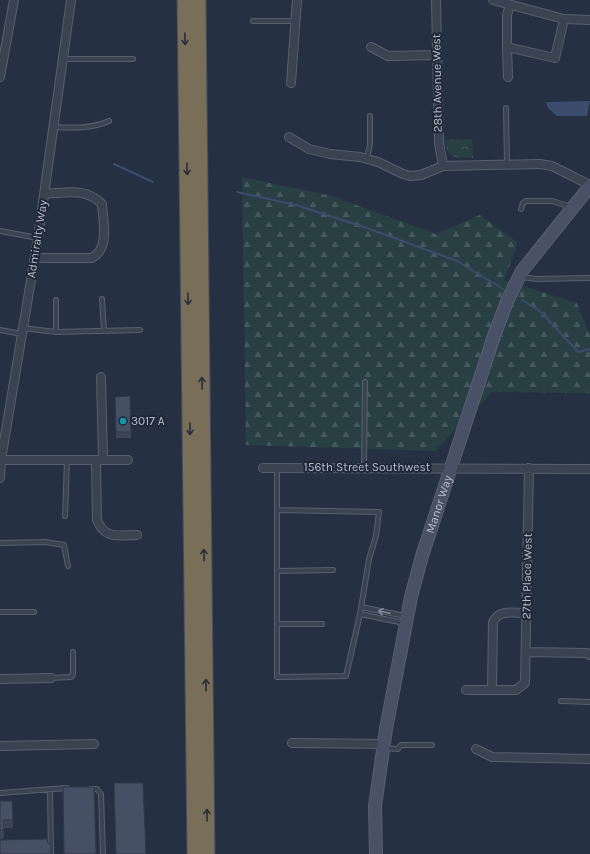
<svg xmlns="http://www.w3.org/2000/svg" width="590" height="854" font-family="Karla,sans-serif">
	<defs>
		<pattern id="forest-firs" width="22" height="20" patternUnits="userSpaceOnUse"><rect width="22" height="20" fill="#283f44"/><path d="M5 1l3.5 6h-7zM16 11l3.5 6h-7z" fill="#45595e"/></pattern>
		<pattern id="park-crowns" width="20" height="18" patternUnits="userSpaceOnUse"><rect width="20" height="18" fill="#283f44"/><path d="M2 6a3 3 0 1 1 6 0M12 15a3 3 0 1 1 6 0" fill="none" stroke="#45595e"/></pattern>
	</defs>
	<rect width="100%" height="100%" fill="#263043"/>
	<!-- forest -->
	<path fill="url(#forest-firs)" d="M242 177 332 196 436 234 480 215 518 243 504 280 577 303 590 336V393L492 392 435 451 246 445Z"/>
	<!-- park -->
	<path fill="url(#park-crowns)" d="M472 139 473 158C453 157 450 161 444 140Z"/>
	<!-- water -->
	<path fill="#3b4c6c" d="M590 101 587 116H557L548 108 546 102Z"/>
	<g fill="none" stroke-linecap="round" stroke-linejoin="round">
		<!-- stream -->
		<path stroke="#3b4c6c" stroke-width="2" d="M114 164 153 182
			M237 192 296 205 364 227 457 261 503 289
			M522 300 541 312 578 352 590 349"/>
		<defs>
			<path id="lane" d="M253 21H295
				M63 59H133
				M506 108 507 164
				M53 127C72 128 91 129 109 121
				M367 159 370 144V116
				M521 209 523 203 526 201H552L571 207
				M0 231 38 238
				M520 277 537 279 590 278
				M102 299 104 331
				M56 300V332
				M23 328 56 332 140 330
				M0 330 22 334
				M364 467 365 382
				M277 510 379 512 376 536 369 559 360 614 346 676 277 677V468
				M65 516 67 460
				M0 543 45 542 64 545 68 566
				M277 571 333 570
				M361 607 405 616
				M0 612H34
				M360 614 404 623
				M277 624H322
				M51 678 71 677 73 674V652
				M561 701 590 702
				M384 748 398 749 401 745H432
				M50 789 51 854
				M90 789H97L101 794 103 854
				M0 793 67 788"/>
			<path id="street" d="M436 0 439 143 443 166
				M493 0 564 19 590 20
				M510 5 507 15V47L555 58 564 19
				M371 47 388 56 436 55
				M507 47 508 77
				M0 77 14 0
				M291 83 297 0
				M289 137 309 149 330 154 360 157 378 162 403 174 410 176 421 175 443 166 540 164 552 166 590 185
				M35 258H92C110 248 103 222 102 204 85 187 67 193 44 194
				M101 377 103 460
				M0 460H128
				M96 460 97 520C105 540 119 535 137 535
				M263 468 590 469
				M0 478 1 460 38 238 71 0
				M526 652 587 653 590 655
				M0 679 51 678
				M466 690H516L525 683 529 468
				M492 690 493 622C499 609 514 613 526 613
				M292 743 384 744
				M0 746 94 744
				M476 749 492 757 590 759"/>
			<g id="secondary">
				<path id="s1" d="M376 854 375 806 386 729 411 597 422 556 494 336 508 299 522 271 590 186"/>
			</g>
			<path id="highway" d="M185 0 195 854
				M198 0 207 854"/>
		</defs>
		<!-- lane casing -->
		<use href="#lane" stroke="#586070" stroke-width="6"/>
		<!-- street casing -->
		<use href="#street" stroke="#586070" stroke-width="10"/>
		<!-- secondary casing -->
		<use href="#secondary" stroke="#586070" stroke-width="14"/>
		<!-- highway casing -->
		<use href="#highway" stroke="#454d5d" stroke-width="17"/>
		<!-- lane -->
		<use href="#lane" stroke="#3a4352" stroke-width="4"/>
		<!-- street -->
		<use href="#street" stroke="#3a4352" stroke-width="8"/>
		<!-- secondary -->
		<use href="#secondary" stroke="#485166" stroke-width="12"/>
		<!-- highway -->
		<use href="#highway" stroke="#796e57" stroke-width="15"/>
	</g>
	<!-- wall -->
	<path fill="#3b4557" d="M130 396 131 438H116L115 397Z
		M114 783 146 854H116Z
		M0 801H12L13 828H4V838L0 839Z"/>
	<!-- building -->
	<path fill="#455065" stroke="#303847" d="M130 396 131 432H116L115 397Z
		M114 783H143L146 854H116Z
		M63 787H94L96 854H64Z
		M0 801H12L13 820H3L4 830H0Z
		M47 839 48 843 51 845V854H0V840Z"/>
	<!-- one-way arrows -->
	<defs><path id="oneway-shaft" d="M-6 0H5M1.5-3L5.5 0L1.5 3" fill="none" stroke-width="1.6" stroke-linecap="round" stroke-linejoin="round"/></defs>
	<g stroke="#282e3b">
		<use href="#oneway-shaft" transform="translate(185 39) rotate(89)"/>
		<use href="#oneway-shaft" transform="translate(187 169) rotate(89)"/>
		<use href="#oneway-shaft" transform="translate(188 299) rotate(89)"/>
		<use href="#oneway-shaft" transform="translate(202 383) rotate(-91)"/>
		<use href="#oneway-shaft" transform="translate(190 429) rotate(89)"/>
		<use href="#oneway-shaft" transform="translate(204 555) rotate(-91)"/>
		<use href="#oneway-shaft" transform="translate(206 685) rotate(-91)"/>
		<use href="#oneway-shaft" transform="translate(207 815) rotate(-91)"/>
	</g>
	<use stroke="#7f8795" href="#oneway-shaft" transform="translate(384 612) rotate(-168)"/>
	<!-- markers -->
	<circle fill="#0f9aa8" stroke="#1f2738" stroke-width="1.5" cx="123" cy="421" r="4"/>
	<g text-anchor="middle" stroke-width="4" stroke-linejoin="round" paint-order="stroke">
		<!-- street labels -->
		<g font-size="12" fill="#b7becc" stroke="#1f2738">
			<text transform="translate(437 83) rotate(-91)" y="4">28th Avenue West</text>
			<text transform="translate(37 239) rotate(-81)" y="4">Admiralty Way</text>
			<text x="367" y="471">156th Street Southwest</text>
			<text dy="4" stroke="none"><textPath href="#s1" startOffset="357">Manor Way</textPath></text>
			<text transform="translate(527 576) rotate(-89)" y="4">27th Place West</text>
		</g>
		<!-- poi labels -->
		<g font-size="12" fill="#b7becc" stroke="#1f2738" text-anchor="start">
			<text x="131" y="425">3017 A</text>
		</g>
	</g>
</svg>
